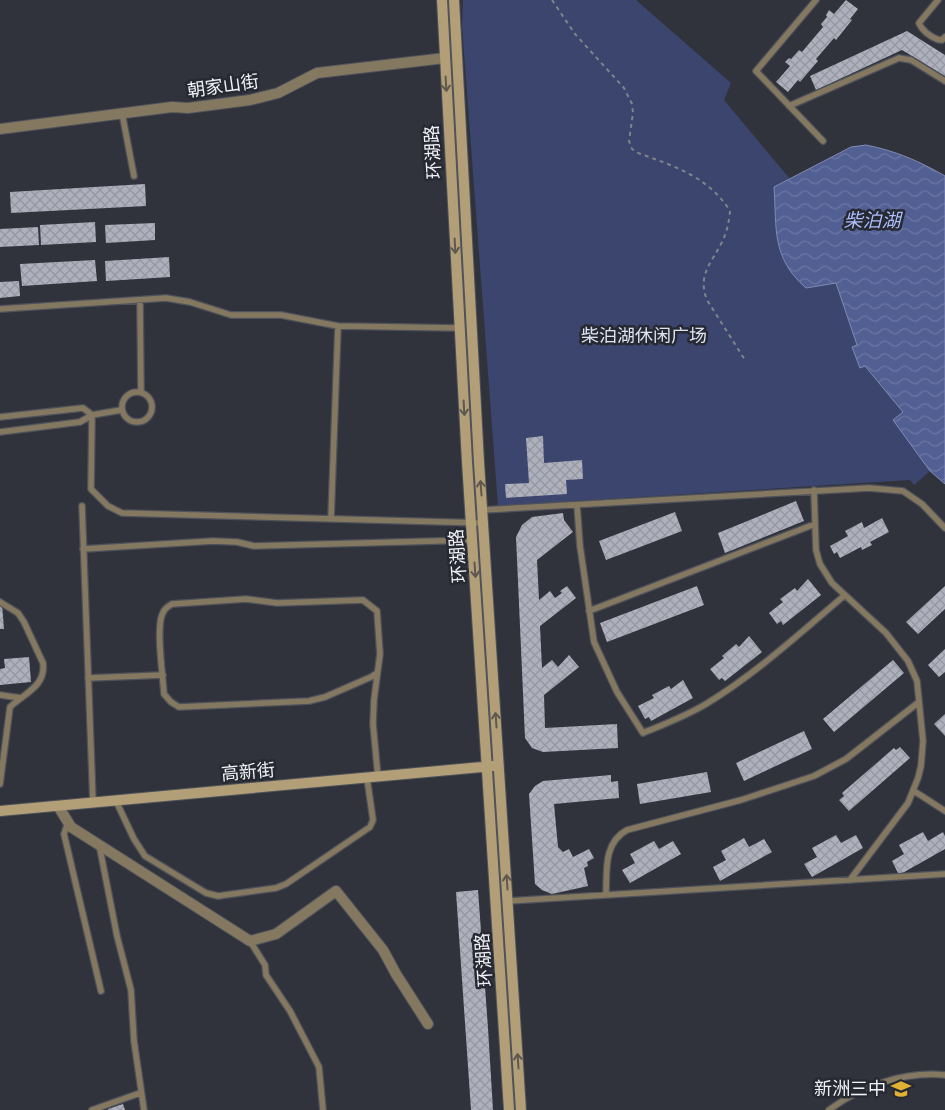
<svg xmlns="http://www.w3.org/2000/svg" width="945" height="1110" font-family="Poppins,'Noto Sans SC',sans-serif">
	<defs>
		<pattern id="water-waves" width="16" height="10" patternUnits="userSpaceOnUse" patternTransform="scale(1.25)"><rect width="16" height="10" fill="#525f93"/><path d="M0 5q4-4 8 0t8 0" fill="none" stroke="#6b76a3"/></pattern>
		<pattern id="building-cross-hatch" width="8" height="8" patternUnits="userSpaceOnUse" patternTransform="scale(1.25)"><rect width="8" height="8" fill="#aeb1bd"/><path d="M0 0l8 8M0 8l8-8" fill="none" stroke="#9497a0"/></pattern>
	</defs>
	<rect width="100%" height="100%" fill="#30333c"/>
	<!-- park -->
	<path fill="#3b456e" d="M463 0H636L731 83 724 100 790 179 775 187 778 246C783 264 793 275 806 287L836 282 857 345 860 368 865 366 904 412 894 420 930 471 914 485 910 480 498 506 462 26Z"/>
	<!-- water -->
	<path fill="url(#water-waves)" stroke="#828bb2" d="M866 145C896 151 919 161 945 176V484L930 471 893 420 903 412 865 366 860 368 852 347 857 345 836 283 806 288C771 257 777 230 774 187L851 147Z"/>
	<!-- building -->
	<path fill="url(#building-cross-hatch)" d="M846 0 858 9 850 19 852 20 836 40 834 38 816 59 818 61 800 82 798 80 788 92 776 82 790 66 785 62 789 58 791 59 799 50 802 52 823 27 821 24 827 17 826 15 829 10 834 14Z
		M907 31 945 55V76L902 50 816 90 810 76Z
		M145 184 146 206 11 213 10 192Z
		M95 222 96 242 41 245 40 225Z
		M155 223V240L106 243 105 225Z
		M38 227 39 245 0 247V229Z
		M169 257 170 277 106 281 105 261Z
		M95 260 97 281 22 286 20 264Z
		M19 281 20 296 0 298V282Z
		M543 436 544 463 582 460 583 479 566 480 567 494 506 498 505 484 529 483 526 438Z
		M796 501 804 521 725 553 718 533Z
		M675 512 682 531 606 560 599 541Z
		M563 513 564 520 573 532 537 560 539 600 550 591 555 598 562 593 560 591 567 586 576 598 540 626 542 668 552 660 558 667 569 655 579 667 544 695 545 728 617 724 618 748 543 752 532 748 525 738 516 537 522 525 532 517Z
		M882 518 889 532 870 542 872 545 862 550 861 547 840 558 837 552 834 554 830 546 848 536 845 531 862 522 864 528Z
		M808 579 821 595 783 625 781 621 777 624 769 613 783 602 780 599 795 588 797 591Z
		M697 586 704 605 607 642 600 623Z
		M945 586V609L918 634 906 622Z
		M0 604H2L4 629H0Z
		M749 636 762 652 725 681 722 678 719 680 710 669 724 658 722 656 736 644 739 647Z
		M945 649V672L939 677 928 665Z
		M29 657 31 682 0 685V669L5 668 4 659Z
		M893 660 904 673 834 732 823 719Z
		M683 680 693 698 651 721 649 717 645 719 638 706 654 698 652 695 669 686 671 689Z
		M945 714V736L934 724Z
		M804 731 812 749 744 781 736 763Z
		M900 747 910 758 849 811 839 800 844 796 842 793 894 748 896 750Z
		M707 772 711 792 640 804 637 784Z
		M611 775V782L618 781 619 798 554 804 558 847 563 852 569 849 573 857 589 849 594 858 587 862 588 866 584 868 588 886 552 894 542 890 535 884 529 794 535 786 543 781Z
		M923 832 928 841 943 832 945 836V849L899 875 892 861 904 854 899 845Z
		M836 835 841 843 856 835 863 848 812 877 804 864 817 857 812 848Z
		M744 838 749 847 764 839 772 852 720 881 713 867 726 860 721 851Z
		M654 841 659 849 673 841 681 854 630 883 622 870 635 863 630 854Z
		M478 890 488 1028 493 1110H471L456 892Z
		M123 1104 125 1110H108V1109Z"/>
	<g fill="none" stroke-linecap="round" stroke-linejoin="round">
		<defs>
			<path id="lane" d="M816 0 756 71 823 141
				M938 0 919 23C922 31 934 40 942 40L945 37
				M789 106 899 58 911 60 945 81
				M122 113 134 176
				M140 300 141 392
				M0 309 166 298 190 302 231 315H281L338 326 460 328
				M122 407a15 15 0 1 1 30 0a15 15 0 1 1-30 0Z
				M92 415 91 489 108 506 122 513 483 523
				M0 417 83 408 92 415
				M0 432 80 422 92 415 121 410
				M814 490 816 550 820 564 832 583 886 633 908 661 917 681 923 741 921 766 918 778 908 803 850 880
				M577 505 580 546 594 642 617 692 643 733C665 724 686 716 706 704 757 673 800 633 845 595
				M82 506 93 803
				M482 510 869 488 903 491 922 504 945 528
				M331 519 338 326
				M83 549 213 541 237 542 254 546 473 540
				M0 602 18 613 24 622 43 663C46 686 25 693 10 707L0 784
				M589 611 815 524
				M377 673 371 677 325 697 309 701 179 707 171 702 164 694C163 676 156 630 162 615 164 609 167 607 172 604L246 599 277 603 363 600 377 611 380 654 374 700 373 724 378 777
				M88 678 163 675
				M0 695 21 698
				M914 791 945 811
				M116 801 134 839 145 856 206 893 218 896 276 888 286 884 370 827 373 820 367 778
				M68 822 64 834 101 991
				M99 844 117 936 131 990 134 1041 144 1110
				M606 895C607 871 603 843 627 830L741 800 814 776 846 759 919 702
				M508 901 945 874
				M250 941 265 965 266 975 290 1011 319 1067 323 1110
				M92 1110 140 1093
				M829 1110C861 1086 905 1071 945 1075"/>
			<path id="street" d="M0 129 172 107 188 108 250 100 278 93 317 73 445 58
				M58 806 71 827 250 941 276 934 336 891 383 950 396 974 428 1024"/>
			<path id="secondary" d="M442 0 467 462 509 1110
				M454 0 479 462 521 1110
				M0 811 493 766"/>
		</defs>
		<!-- lane casing -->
		<use href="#lane" stroke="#4f525a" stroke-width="8"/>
		<!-- street casing -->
		<use href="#street" stroke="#4f525a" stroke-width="12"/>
		<!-- secondary casing -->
		<use href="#secondary" stroke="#4f525a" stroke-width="12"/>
		<!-- path -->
		<path stroke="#81838b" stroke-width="2" stroke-dasharray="4 4" stroke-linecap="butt" d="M552 0 575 34 624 88 632 104 633 113 629 141 632 149 638 153C674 166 709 177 730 211 729 222 727 232 722 242 712 263 697 274 707 300L745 360"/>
		<!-- lane -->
		<use href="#lane" stroke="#847860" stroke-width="5.5"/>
		<!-- street -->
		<use href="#street" stroke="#847860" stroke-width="10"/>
		<!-- secondary -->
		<use href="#secondary" stroke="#b29f78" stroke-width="10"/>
	</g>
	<!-- one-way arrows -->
	<defs><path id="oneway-shaft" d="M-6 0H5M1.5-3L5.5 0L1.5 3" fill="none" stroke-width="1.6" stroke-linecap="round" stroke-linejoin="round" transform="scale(1.25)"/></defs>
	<g stroke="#5e584e">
		<use href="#oneway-shaft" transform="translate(446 84) rotate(87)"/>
		<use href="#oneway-shaft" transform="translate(455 246) rotate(87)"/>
		<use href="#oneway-shaft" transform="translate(464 408) rotate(87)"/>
		<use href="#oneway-shaft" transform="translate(481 488) rotate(-94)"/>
		<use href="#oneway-shaft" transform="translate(475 570) rotate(86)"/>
		<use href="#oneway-shaft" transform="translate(496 720) rotate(-94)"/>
		<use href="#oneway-shaft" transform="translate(507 882) rotate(-94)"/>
		<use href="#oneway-shaft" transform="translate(518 1061) rotate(-94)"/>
	</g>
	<!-- icons -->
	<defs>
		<symbol id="school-bare" viewBox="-9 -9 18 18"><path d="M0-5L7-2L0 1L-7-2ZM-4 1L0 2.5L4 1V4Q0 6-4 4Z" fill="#e0b034" stroke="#262932" stroke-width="2.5" paint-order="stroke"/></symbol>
	</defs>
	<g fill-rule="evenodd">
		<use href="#school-bare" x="887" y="1075" width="28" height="28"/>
	</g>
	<g text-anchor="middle" stroke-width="5" stroke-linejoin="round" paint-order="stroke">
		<!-- street labels -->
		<g font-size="18" fill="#f1f2f9" stroke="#262932">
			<text transform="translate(223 86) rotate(-8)" y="6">朝家山街</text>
			<text transform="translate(433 152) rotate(-93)" y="6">环湖路</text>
			<text transform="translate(458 556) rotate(-94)" y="6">环湖路</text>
			<text transform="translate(248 772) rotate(-5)" y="6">高新街</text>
			<text transform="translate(484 960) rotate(-94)" y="6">环湖路</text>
		</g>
		<!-- park labels -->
		<g font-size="18" fill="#dde2f2" stroke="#262932">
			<text x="644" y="342">柴泊湖休闲广场</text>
		</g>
		<!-- poi labels -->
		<g font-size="18" fill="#f1f2f9" stroke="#262932" text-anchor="end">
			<text x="886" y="1095">新洲三中</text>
		</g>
		<!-- water labels -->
		<g font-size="19" font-style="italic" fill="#acbcfc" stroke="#262932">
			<text x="872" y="227">柴泊湖</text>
		</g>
	</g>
</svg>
